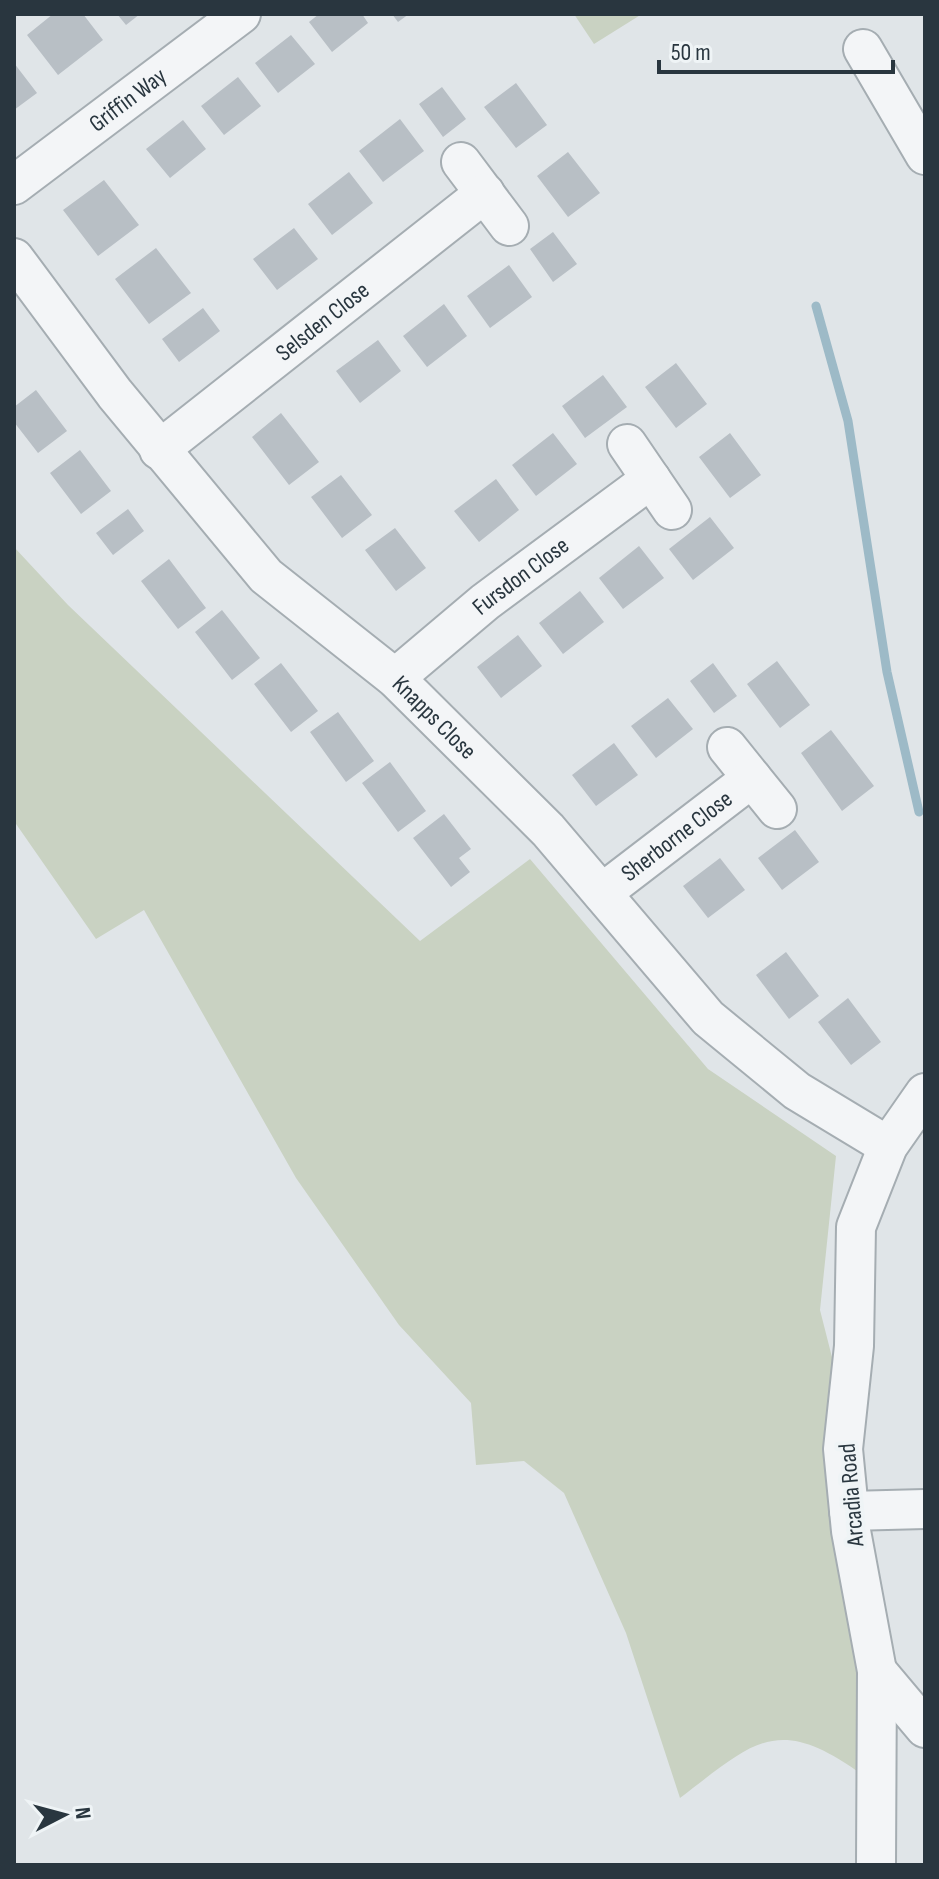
<svg xmlns="http://www.w3.org/2000/svg" width="939" height="1879" font-family="'Sofia Sans Condensed',sans-serif">
	<rect width="100%" height="100%" fill="#e0e5e8"/>
	<!-- green -->
	<path fill="#c9d2c2" d="M574 14H642L594 44Z
		M14 547 68 605 420 941 530 859 708 1069 836 1156 820 1310 836 1373 863 1662V1775C777 1713 755 1741 680 1798L626 1633 564 1493 524 1461 476 1465 471 1403 399 1325 296 1178 144 910 96 939 14 821Z"/>
	<g fill="none" stroke-linecap="round" stroke-linejoin="round">
		<!-- stream -->
		<path stroke="#9dbac7" stroke-width="9" d="M816 306 848 421 887 672 919 812"/>
	</g>
	<!-- building -->
	<path fill="#b8bfc5" d="M53 14H83L103 40 58 75 27 35Z
		M117 14H140L126 25Z
		M319 14H362L368 23 332 52 309 22Z
		M392 14H409L398 22Z
		M291 35 315 64 278 93 255 63Z
		M14 63 37 93 14 110Z
		M238 77 261 106 224 135 201 106Z
		M516 83 547 125 516 148 484 107Z
		M442 87 466 119 443 137 419 104Z
		M400 119 424 151 383 182 359 151Z
		M183 120 206 149 170 178 146 149Z
		M568 152 600 193 568 217 537 176Z
		M349 172 373 203 332 235 308 204Z
		M104 180 139 225 98 256 63 210Z
		M294 228 318 259 277 290 253 259Z
		M553 232 577 264 553 282 530 249Z
		M156 248 191 293 149 324 115 279Z
		M509 265 532 297 490 328 467 296Z
		M444 304 467 336 427 367 403 336Z
		M203 308 220 331 179 362 162 339Z
		M378 340 401 371 360 403 336 371Z
		M676 363 707 404 676 428 645 387Z
		M603 375 627 407 585 438 562 406Z
		M36 390 67 431 38 453 14 422V407Z
		M281 413 319 462 289 485 252 437Z
		M553 433 577 464 536 496 512 465Z
		M730 433 761 475 730 498 699 457Z
		M80 450 111 491 81 514 50 473Z
		M341 475 372 515 342 538 311 497Z
		M496 479 519 510 479 542 454 511Z
		M128 509 144 531 113 555 96 533Z
		M710 517 734 548 693 580 669 549Z
		M395 528 426 568 396 591 365 550Z
		M639 546 664 578 623 609 599 578Z
		M169 559 206 608 178 629 141 581Z
		M580 591 604 622 563 654 539 623Z
		M222 610 260 658 232 680 195 632Z
		M518 635 542 666 501 698 477 667Z
		M777 661 810 705 780 728 747 684Z
		M281 663 318 711 291 732 254 684Z
		M713 663 737 696 714 713 690 681Z
		M668 698 693 729 656 758 631 726Z
		M338 712 374 761 346 782 310 732Z
		M831 730 874 786 842 811 801 753Z
		M614 743 638 775 596 806 572 775Z
		M390 762 426 811 398 832 362 783Z
		M444 814 471 849 459 858 470 872 451 887 413 838Z
		M795 830 819 862 782 890 758 858Z
		M720 858 745 890 708 918 683 886Z
		M786 952 819 996 789 1019 756 975Z
		M848 998 881 1042 851 1065 818 1022Z"/>
	<g fill="none" stroke-linecap="round" stroke-linejoin="round">
		<defs>
			<g id="minor">
				<path d="M863 49 925 155"/>
				<path d="M461 162 509 226"/>
				<path id="s1" d="M14 185 241 14"/>
				<path id="s2" d="M14 258 115 394 266 576 395 678 548 830 708 1018 797 1091 888 1146"/>
				<path d="M627 444 672 510"/>
				<path id="s3" d="M159 450 485 193"/>
				<path id="s4" d="M395 678 485 602 651 479"/>
				<path d="M727 747 777 809"/>
				<path id="s5" d="M602 893 752 778"/>
				<path d="M849 1511 925 1509"/>
				<path d="M877 1671 925 1728"/>
				<path d="M876 1865 877 1671 851 1531 843 1449 854 1346 856 1227 888 1146 925 1093"/>
			</g>
		</defs>
		<!-- minor casing -->
		<use href="#minor" stroke="#a5adb2" stroke-width="42"/>
		<!-- minor -->
		<use href="#minor" stroke="#f3f5f7" stroke-width="38"/>
	</g>
	<g text-anchor="middle" stroke-width="8" stroke-linejoin="round" paint-order="stroke">
		<!-- street labels -->
		<g font-size="24" fill="#29363f" stroke="#eff4f6">
			<text dy="8" stroke="none"><textPath href="#s1" startOffset="142">Griffin Way</textPath></text>
			<text dy="8" stroke="none"><textPath href="#s3" startOffset="208">Selsden Close</textPath></text>
			<text dy="8" stroke="none"><textPath href="#s4" startOffset="162">Fursdon Close</textPath></text>
			<text dy="8" stroke="none"><textPath href="#s2" startOffset="626">Knapps Close</textPath></text>
			<text dy="8" stroke="none"><textPath href="#s5" startOffset="94">Sherborne Close</textPath></text>
			<text transform="translate(851 1495) rotate(-95)" y="8">Arcadia Road</text>
		</g>
	</g>
	<!-- border -->
	<rect width="939" height="1879" fill="none" stroke="#29363f" stroke-width="32"/>
	<!-- north arrow -->
	<g transform="translate(64 1815) rotate(84)" stroke="#eff4f6" stroke-width="6" paint-order="stroke">
	<path d="M0-6L14 30L0 20L-14 30Z" fill="#29363f"/>
	<text y="-12" font-size="22" font-weight="bold" text-anchor="middle" fill="#29363f">N</text>
	</g>
	<!-- scale -->
	<path d="M659 60v12h234v-12" fill="none" stroke="#29363f" stroke-width="4"/>
	<text x="671" y="60" font-size="24" fill="#29363f" stroke="#eff4f6" stroke-width="6" paint-order="stroke">50 m</text>
</svg>
